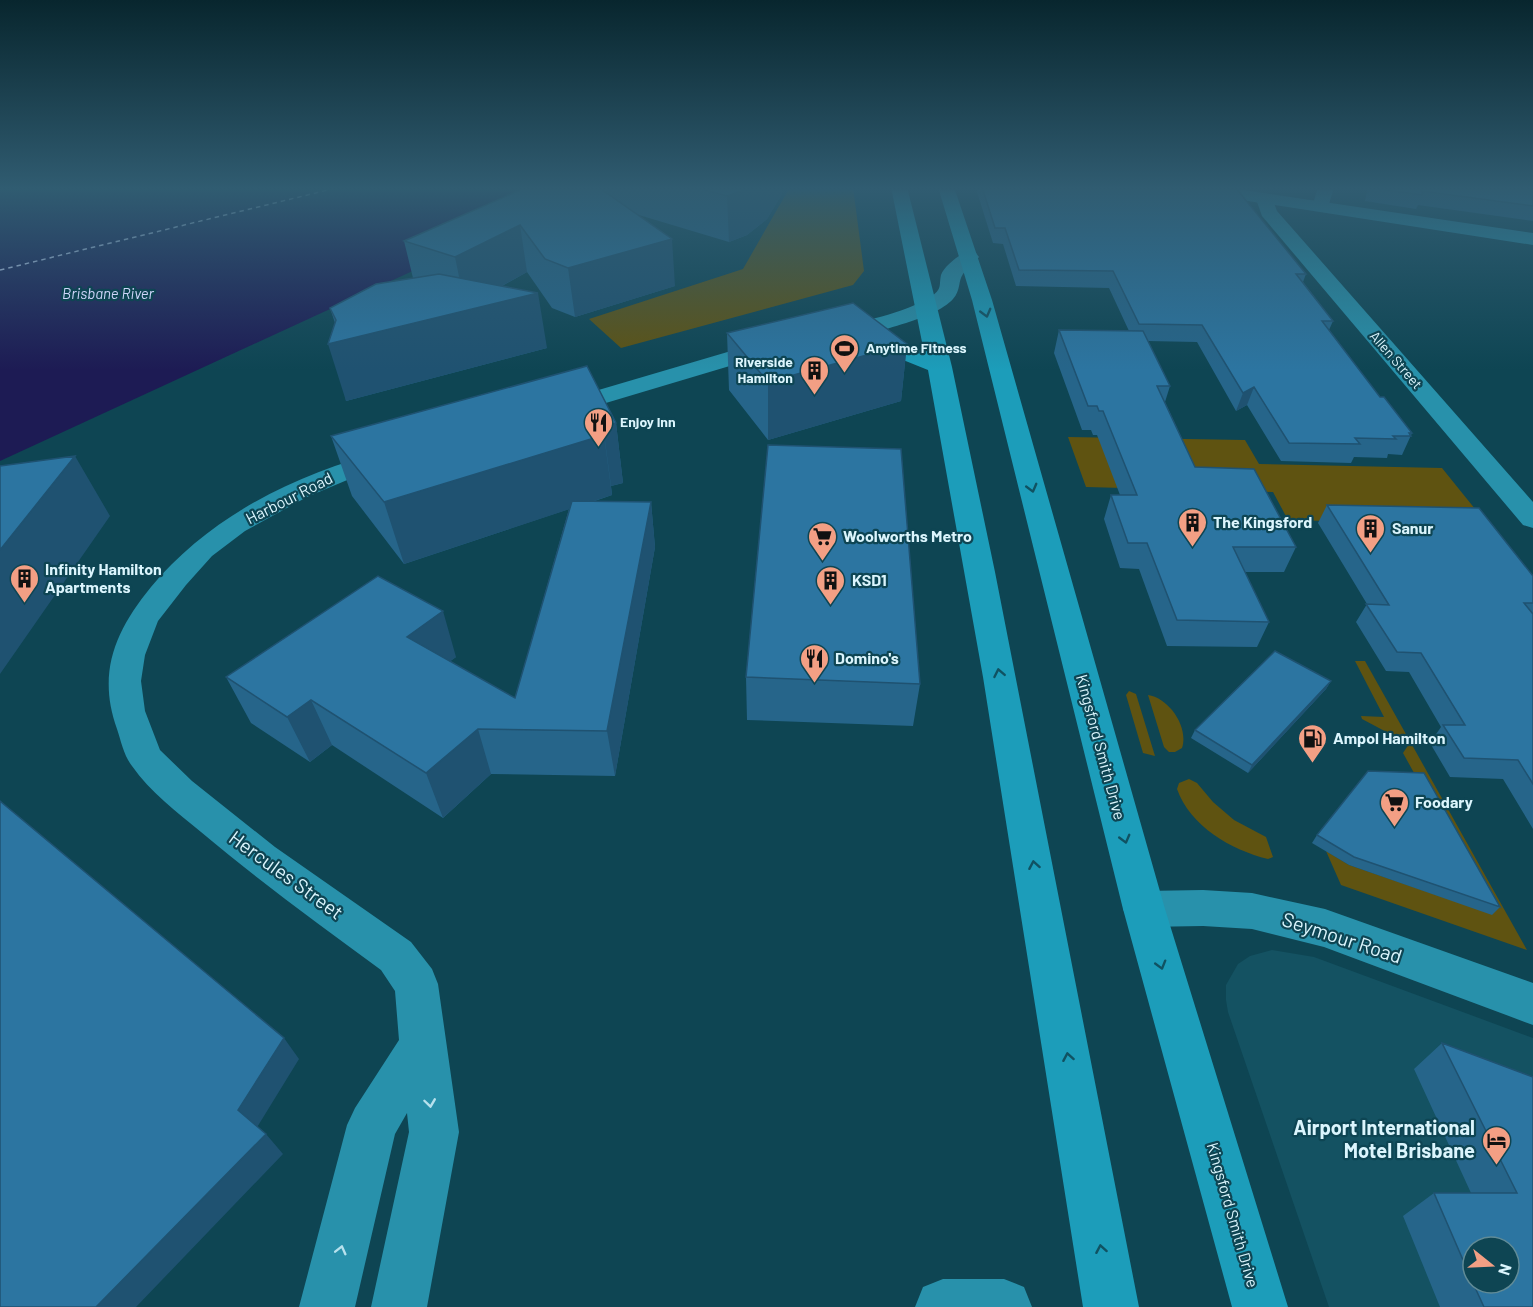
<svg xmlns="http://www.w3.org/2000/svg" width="1533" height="1307" font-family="Barlow,sans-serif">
	<rect width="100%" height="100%" fill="#0e4553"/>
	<!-- built -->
	<path fill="#145262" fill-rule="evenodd" d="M1272 950 1314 957 1533 1038V1307H1329L1228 1012 1226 1000V985L1238 964 1250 956ZM1473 1247H1509V1283H1473Z"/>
	<!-- green -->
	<path fill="#5f5311" d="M790 187H853L864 271 853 285 621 348 589 319 743 269Z
		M1068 437 1245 440 1259 464 1442 468 1488 525 1288 520 1273 492 1086 487Z
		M1355 661H1365L1527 950 1341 885 1326 851 1349 865 1492 914 1403 753 1409 744 1362 719 1361 716 1384 717Z
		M1129 691 1136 694 1155 756 1143 753 1126 695Z
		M1148 695C1169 698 1189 727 1182 748L1175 752H1169L1164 747Z
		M1189 779 1197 783 1213 802 1234 820 1266 837 1273 857 1268 859C1231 850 1190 826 1177 789L1179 783Z"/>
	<!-- water -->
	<path fill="#1d1b54" d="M0 187H589L443 257 0 461Z"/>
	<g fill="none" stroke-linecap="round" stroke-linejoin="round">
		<!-- ferry -->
		<path stroke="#ced4f9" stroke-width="1.5" stroke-dasharray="4.5 4" stroke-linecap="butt" d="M0 270 340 187"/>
		<!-- minor -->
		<path fill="#2891ab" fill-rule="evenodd" d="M1318 187H1334L1327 211H1315L1312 207Z
			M1265 194 1271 195 1277 211 1533 502V528L1523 525 1262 216 1256 199 1259 195Z
			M969 251 976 253 979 257C974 263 967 268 963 274 958 281 961 290 953 299 935 320 862 335 834 342L826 340 823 335 826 330C860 321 903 315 933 295 942 289 939 284 941 275 944 266 961 253 969 251Z
			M772 339 780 341 783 346 780 351 569 414 560 416 551 414 548 409 551 404Z
			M386 451 395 453 399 459 395 465 352 478 307 497 245 531 212 556 186 585 158 621 145 655 141 681 145 711 160 750 192 781 275 847 411 942 432 969 438 984 459 1132 427 1307H371L409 1132 407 1113 395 1134 355 1307H299L347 1125 355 1108 399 1040 395 991 381 970C320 925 259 881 201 832 177 812 150 792 132 766 124 756 121 741 117 729 97 673 115 631 151 587 210 516 297 473 386 451Z
			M1203 890 1252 893 1325 909 1533 983V1025L1324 947 1252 929 1203 926 1144 927 1129 922 1123 909 1129 896 1144 891Z
			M943 1279H1004L1024 1287 1032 1307H915L923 1287Z"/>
		<!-- tertiary -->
		<path fill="#2891ab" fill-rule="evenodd" d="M1182 187H1223L1533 233V245L1190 192 1184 191Z"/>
		<!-- trunk -->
		<path fill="#1c9dba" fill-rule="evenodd" d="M891 187H907L952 367 995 572 1139 1307H1083L983 677 928 370 856 341 853 336 856 331C877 326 905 343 924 352Z
			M938 187H954L992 300 1165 909 1288 1307H1232L1123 909 972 300Z"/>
	</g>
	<!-- wall -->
	<path fill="#26658a" d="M527 187H782V194L767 219 747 235 729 242 639 215 675 286 575 317 552 308 527 272 502 286 547 348 346 401 335 323 330 308 413 278 404 241Z
		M977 187H1235L1306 274 1303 282 1333 321 1329 330 1380 397 1412 433 1402 455 1388 454 1387 458 1354 457 1351 463 1281 461 1247 405 1236 411 1197 342 1147 341 1170 386 1165 402 1195 467 1296 547 1284 572H1245L1269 622 1257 647 1167 646 1139 569 1120 568 1104 519 1111 495H1120L1097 435H1093L1091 430H1082L1054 353 1059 330 1129 331 1109 288 1016 286 1003 244 993 243 977 192Z
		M1368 187H1533V221L1418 205 1416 209 1365 201Z
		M727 333 907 344 901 401 768 440 729 390Z
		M616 423 623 483 611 486 612 495 592 502H651L655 547 615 776 491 774 443 818 332 745 310 762 251 723 226 677 456 657 450 661 515 698 569 509 404 564 352 496 331 436Z
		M1327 505 1533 576V829L1503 779 1450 777 1430 743 1441 727 1409 672 1386 671 1356 622 1367 604 1318 523Z
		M746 677 920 684 913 726 747 720Z
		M1331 681 1326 689 1248 773 1191 738 1195 730Z
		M1317 835 1500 907 1492 915 1349 865 1312 843Z
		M1442 1043 1533 1077V1307H1440L1403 1216 1434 1193H1471L1414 1069Z"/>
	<!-- shaded-wall -->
	<path fill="#1f5271" d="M750 187H782V194L767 219 747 235 729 242 727 196Z
		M520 225 527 272 465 306 455 257Z
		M672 239 675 286 575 317 568 268Z
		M538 293 547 348 346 401 328 344Z
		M907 344 901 401 768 440V382Z
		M1254 387 1247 405 1236 411 1243 393Z
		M616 423 623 483 611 486 603 426Z
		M604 435 612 495 404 564 384 502Z
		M75 456 110 516 0 674V550Z
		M651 502 655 547 615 776 607 731Z
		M443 611 456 657 423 683 407 637Z
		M1331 681 1326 689 1248 773 1252 765Z
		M311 700 332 745 310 762 287 717Z
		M478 729 491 774 443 818 426 773Z
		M284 1038 299 1059 256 1129 238 1110Z
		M266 1134 283 1154 136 1307H96Z"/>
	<!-- building -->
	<path fill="#2c75a1" stroke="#1f5271" stroke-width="1.5" d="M527 187H598L672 239 568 268 545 259 520 225 455 257 404 241Z
		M694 187H750L747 189 727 196Z
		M982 187H1235L1306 274H1296L1333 321H1322L1380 397H1384L1412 433H1409L1411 436H1393L1396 439 1355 438 1360 444 1289 443 1254 387 1243 393 1202 325 1139 324 1113 271 1019 270 1005 228H995Z
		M1371 187H1533V206L1422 191V195L1371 188Z
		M439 274 538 293 328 344 336 320 330 308 376 284Z
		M853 303 907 344 768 382 727 333Z
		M1059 330 1143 331 1170 386H1157L1195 467 1254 469 1296 547H1233L1269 622 1177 620 1147 543H1128L1111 495H1137L1103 411H1099L1097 406H1088Z
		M587 366 616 423 603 426 604 435 384 502 331 436Z
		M768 445 901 449 920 684 746 677Z
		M75 456 0 550V466Z
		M572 501 651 502 607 731 478 729 426 773 311 700 287 717 226 677 378 576 443 611 407 637 515 698Z
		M1327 505 1479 508 1533 576V603H1524L1533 614V784L1518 760 1464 758 1443 725H1465L1421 653 1397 652 1366 604 1389 605Z
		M1275 651 1331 681 1252 765 1195 730Z
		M1368 771 1424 773 1500 907 1354 857 1317 835Z
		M0 801 284 1038 238 1110 266 1134 96 1307H0Z
		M1442 1043 1533 1077V1307H1484L1473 1283H1509V1247H1473V1283L1434 1193H1517Z"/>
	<!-- one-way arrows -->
	<defs><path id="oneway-chevron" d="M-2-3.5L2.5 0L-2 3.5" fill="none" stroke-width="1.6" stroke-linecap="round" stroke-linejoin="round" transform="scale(1.5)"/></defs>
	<g stroke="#105262">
		<use href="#oneway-chevron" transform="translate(986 313) rotate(75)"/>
		<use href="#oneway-chevron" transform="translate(1032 488) rotate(75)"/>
		<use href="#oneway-chevron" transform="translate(999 673) rotate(-101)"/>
		<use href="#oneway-chevron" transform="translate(1125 839) rotate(75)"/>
		<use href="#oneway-chevron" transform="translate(1034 865) rotate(-100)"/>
		<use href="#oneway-chevron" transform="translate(1161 965) rotate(74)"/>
		<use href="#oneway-chevron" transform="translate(1068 1057) rotate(-100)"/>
		<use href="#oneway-chevron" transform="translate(1101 1249) rotate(-100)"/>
	</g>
	<g stroke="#b7e1ed">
		<use href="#oneway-chevron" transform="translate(430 1103) rotate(82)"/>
		<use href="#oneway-chevron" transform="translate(341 1250) rotate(-76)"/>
	</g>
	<!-- sky -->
	<linearGradient id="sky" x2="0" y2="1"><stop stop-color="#08262e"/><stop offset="0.51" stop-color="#305c71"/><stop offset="1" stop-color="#305c71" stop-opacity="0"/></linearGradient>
	<rect width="1533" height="370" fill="url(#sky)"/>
	<!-- icons -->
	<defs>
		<symbol id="stadium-pin" viewBox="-11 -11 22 30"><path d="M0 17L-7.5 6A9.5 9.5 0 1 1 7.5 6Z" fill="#f39f84" stroke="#0e4553"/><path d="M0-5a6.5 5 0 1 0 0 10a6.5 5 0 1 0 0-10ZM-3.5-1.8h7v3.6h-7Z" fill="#111"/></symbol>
		<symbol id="building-pin" viewBox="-11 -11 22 30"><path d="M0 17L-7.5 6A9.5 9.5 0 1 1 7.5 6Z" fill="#f39f84" stroke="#0e4553"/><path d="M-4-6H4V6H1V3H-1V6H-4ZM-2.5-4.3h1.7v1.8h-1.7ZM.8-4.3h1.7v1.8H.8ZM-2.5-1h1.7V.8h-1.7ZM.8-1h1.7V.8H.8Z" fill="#111"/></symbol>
		<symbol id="restaurant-pin" viewBox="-11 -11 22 30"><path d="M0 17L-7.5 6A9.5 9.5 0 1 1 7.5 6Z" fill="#f39f84" stroke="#0e4553"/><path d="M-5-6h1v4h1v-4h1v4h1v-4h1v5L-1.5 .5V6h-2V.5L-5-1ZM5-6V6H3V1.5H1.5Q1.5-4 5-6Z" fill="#111"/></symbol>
		<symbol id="supermarket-pin" viewBox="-11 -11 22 30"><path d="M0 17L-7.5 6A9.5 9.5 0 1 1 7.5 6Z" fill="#f39f84" stroke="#0e4553"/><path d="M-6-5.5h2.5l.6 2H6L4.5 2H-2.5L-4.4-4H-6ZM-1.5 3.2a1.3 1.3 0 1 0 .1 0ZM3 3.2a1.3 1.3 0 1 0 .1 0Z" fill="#111"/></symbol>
		<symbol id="fuel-pin" viewBox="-11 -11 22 30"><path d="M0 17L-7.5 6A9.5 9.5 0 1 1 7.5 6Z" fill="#f39f84" stroke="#0e4553"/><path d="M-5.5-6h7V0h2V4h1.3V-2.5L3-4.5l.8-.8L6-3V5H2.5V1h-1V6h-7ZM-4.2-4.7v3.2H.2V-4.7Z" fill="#111"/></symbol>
		<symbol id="hotel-pin" viewBox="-11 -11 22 30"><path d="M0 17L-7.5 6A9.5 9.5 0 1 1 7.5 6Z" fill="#f39f84" stroke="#0e4553"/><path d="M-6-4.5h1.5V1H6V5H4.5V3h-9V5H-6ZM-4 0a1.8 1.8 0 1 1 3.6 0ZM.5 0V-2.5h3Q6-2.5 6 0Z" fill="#111"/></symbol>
	</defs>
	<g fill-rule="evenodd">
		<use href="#stadium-pin" x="828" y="332" width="33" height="45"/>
		<use href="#building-pin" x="798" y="354" width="33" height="45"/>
		<use href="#restaurant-pin" x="582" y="406" width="33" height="45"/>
		<use href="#building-pin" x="1176" y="506" width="33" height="45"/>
		<use href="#building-pin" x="1354" y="512" width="33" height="45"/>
		<use href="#supermarket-pin" x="806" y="520" width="33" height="45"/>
		<use href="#building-pin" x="8" y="562" width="33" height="45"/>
		<use href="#building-pin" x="814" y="564" width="33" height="45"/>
		<use href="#restaurant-pin" x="798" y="642" width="33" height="45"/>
		<use href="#fuel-pin" x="1296" y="722" width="33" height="45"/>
		<use href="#supermarket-pin" x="1378" y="786" width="33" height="45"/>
		<use href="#hotel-pin" x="1480" y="1124" width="33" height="45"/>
	</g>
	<g text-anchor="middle" stroke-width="4.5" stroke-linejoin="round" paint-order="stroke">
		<!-- far-poi labels -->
		<g font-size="14" font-weight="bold" fill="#dbf5fd" stroke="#0e4553" text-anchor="start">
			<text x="866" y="353">Anytime Fitness</text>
			<text x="793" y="367" text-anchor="end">Riverside<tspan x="793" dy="16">Hamilton</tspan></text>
			<text x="620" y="427">Enjoy Inn</text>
		</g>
		<!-- far-street labels -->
		<g font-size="14" fill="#dbf5fd" stroke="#0e4553">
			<text transform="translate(1396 360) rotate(49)" y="5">Allen Street</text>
		</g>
		<!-- far-water labels -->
		<g font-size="15" font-style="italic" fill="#ced4f9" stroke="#0e4553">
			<text x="108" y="299">Brisbane River</text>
		</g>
		<!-- street labels -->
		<g font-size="16" fill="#dbf5fd" stroke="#0e4553">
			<text transform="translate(289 498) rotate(-27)" y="6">Harbour Road</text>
			<text transform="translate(1101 747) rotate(75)" y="6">Kingsford Smith Drive</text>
			<text transform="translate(1233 1215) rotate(74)" y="6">Kingsford Smith Drive</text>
		</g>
		<!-- poi labels -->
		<g font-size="16" font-weight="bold" fill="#dbf5fd" stroke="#0e4553" text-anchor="start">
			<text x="1213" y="528">The Kingsford</text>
			<text x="1392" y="534">Sanur</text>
			<text x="843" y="542">Woolworths Metro</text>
			<text x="45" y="575">Infinity Hamilton<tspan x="45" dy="18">Apartments</tspan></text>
			<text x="852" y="586">KSD1</text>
			<text x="835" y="664">Domino's</text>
			<text x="1333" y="744">Ampol Hamilton</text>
			<text x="1415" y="808">Foodary</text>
		</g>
		<!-- near-street labels -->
		<g font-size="20" fill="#dbf5fd" stroke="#0e4553">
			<text transform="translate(286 875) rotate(36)" y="7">Hercules Street</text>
			<text transform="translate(1342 938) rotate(18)" y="7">Seymour Road</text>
		</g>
		<!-- near-poi labels -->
		<g font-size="20" font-weight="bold" fill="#dbf5fd" stroke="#0e4553" text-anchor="end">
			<text x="1475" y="1135">Airport International<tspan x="1475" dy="23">Motel Brisbane</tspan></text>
		</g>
	</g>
	<!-- north arrow -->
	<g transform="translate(1491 1265) rotate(108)"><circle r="28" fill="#0e4553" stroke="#608b97" stroke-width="1.5"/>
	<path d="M0-4.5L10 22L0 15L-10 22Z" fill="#f39f84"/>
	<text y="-9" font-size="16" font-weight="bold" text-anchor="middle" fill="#dbf5fd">N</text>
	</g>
</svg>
